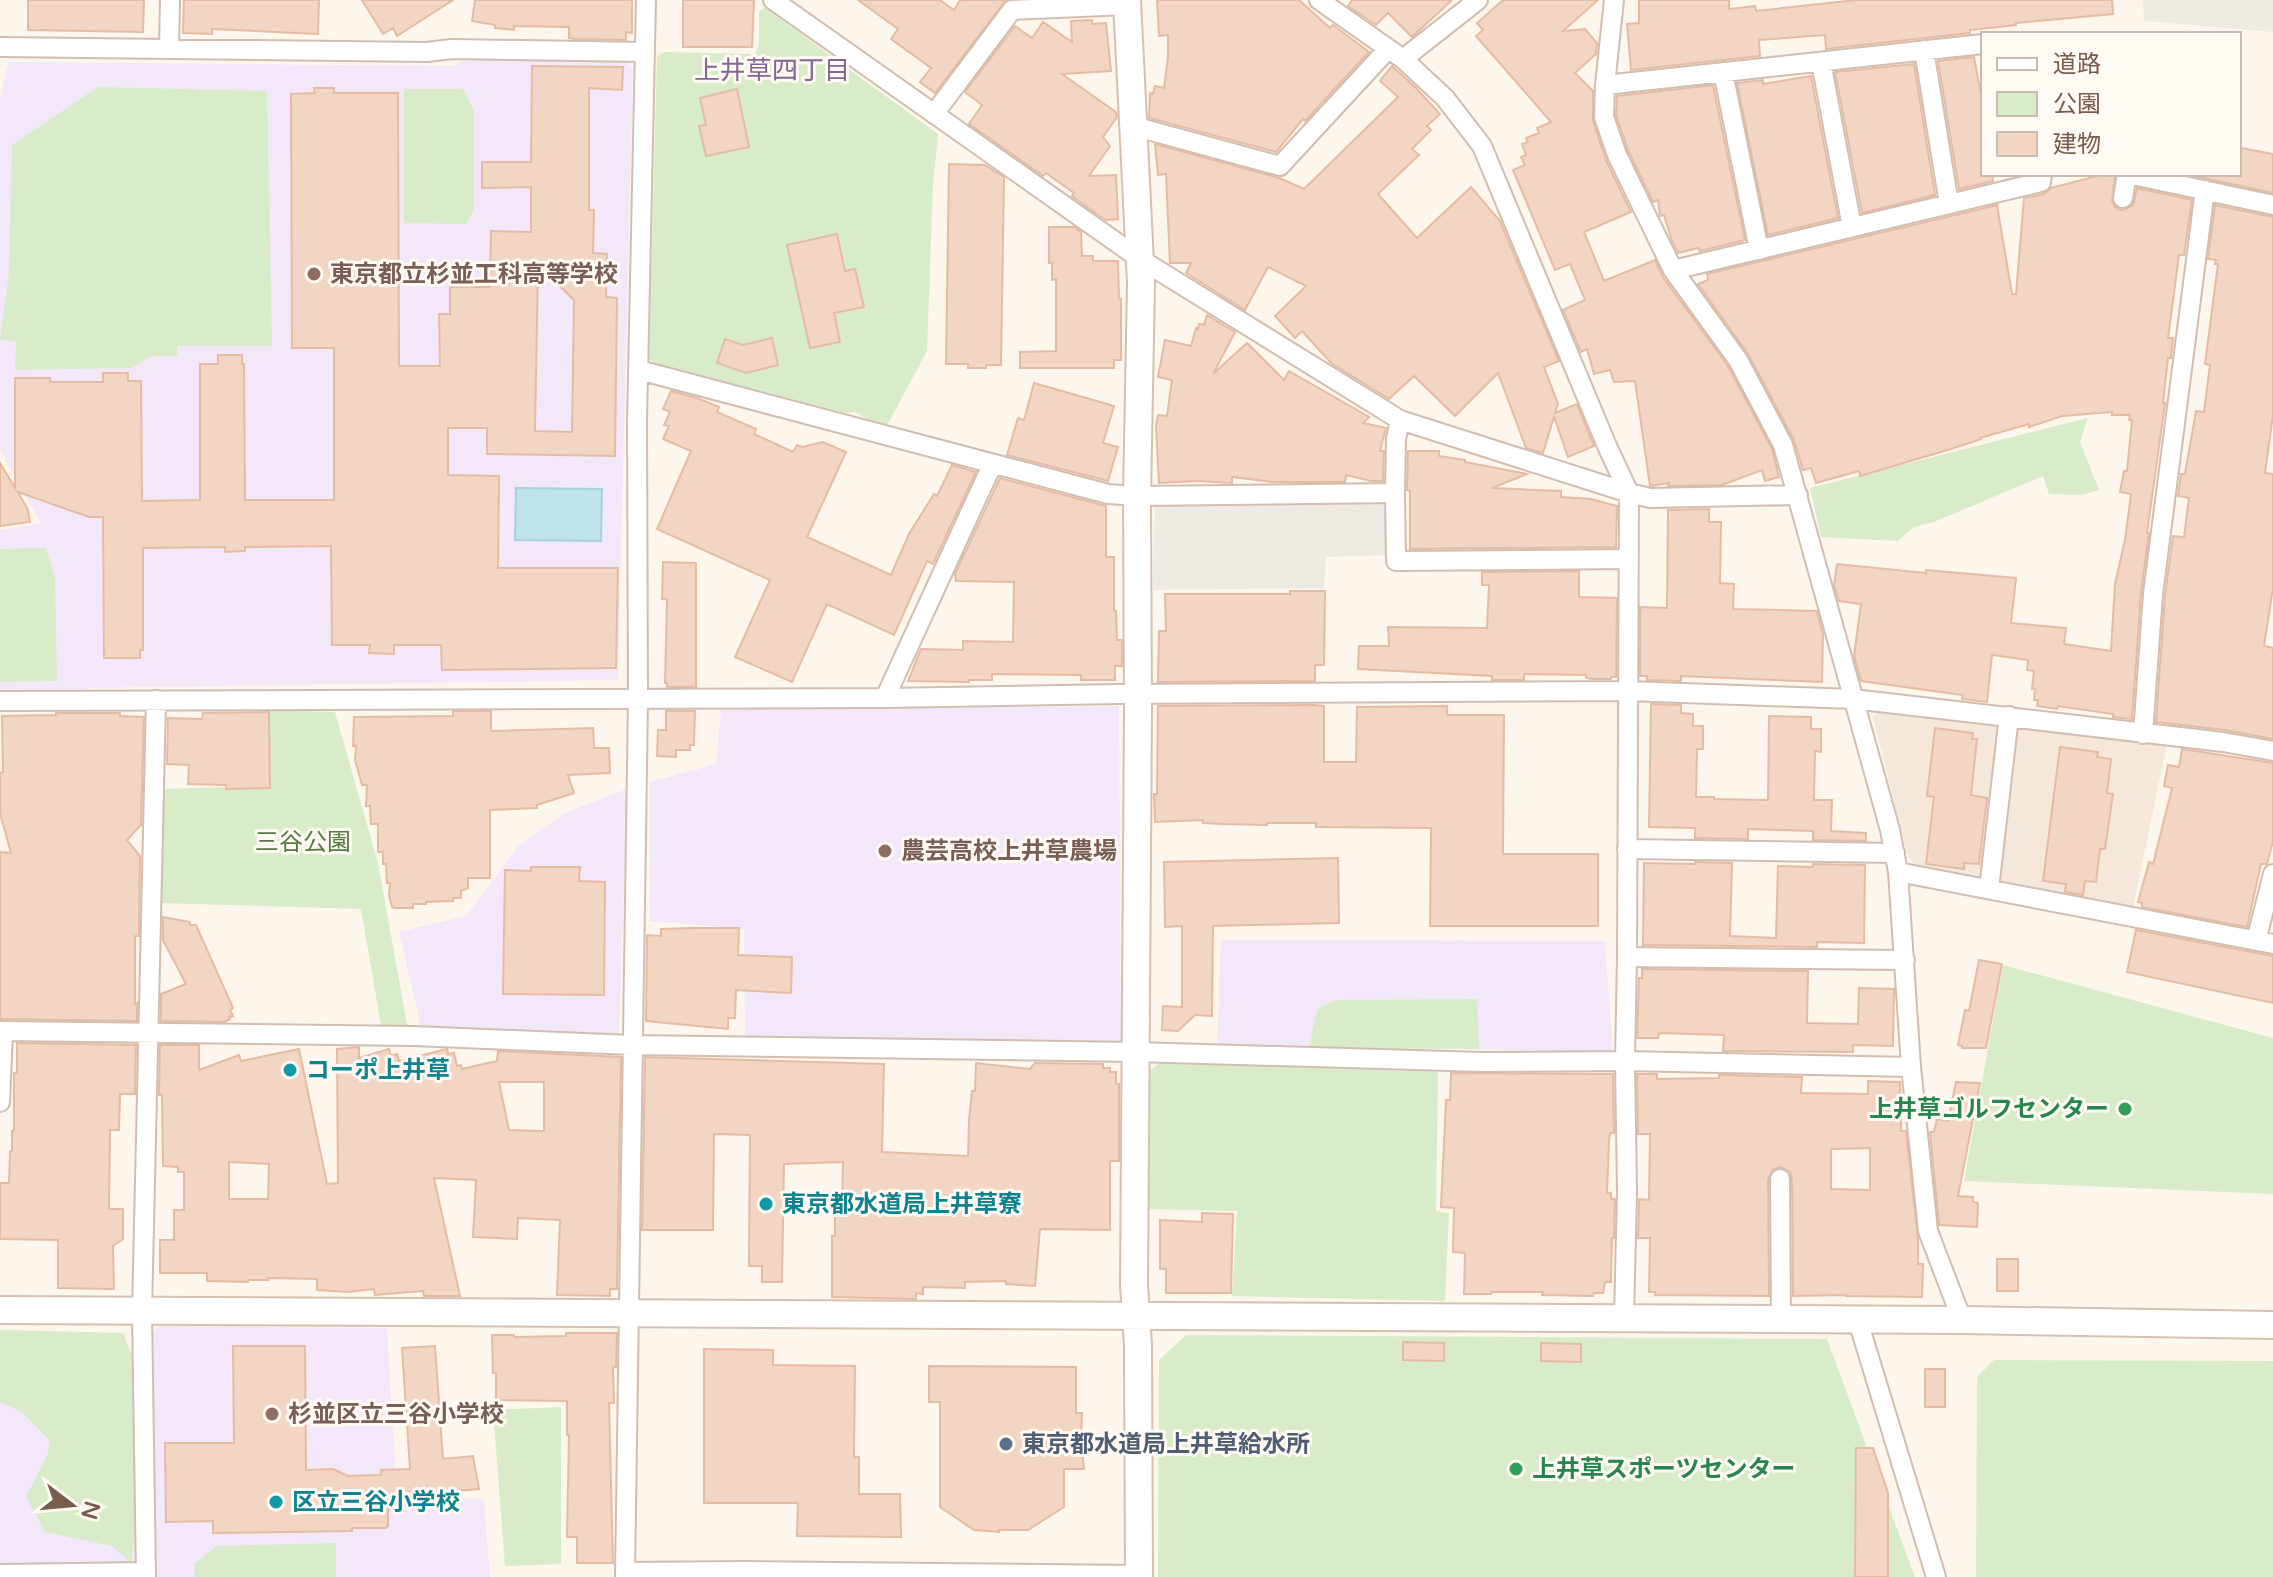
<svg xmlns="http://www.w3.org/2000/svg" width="2273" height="1577" font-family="'Varela Round','Noto Sans JP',sans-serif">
	<rect width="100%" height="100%" fill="#fdf6ec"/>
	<!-- residential -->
	<path fill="#f5e8da" d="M1879 711 2167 745 2132 912 1919 870 1907 854 1873 717Z"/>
	<!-- industrial -->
	<path fill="#efe9e4" d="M2143 0H2273V32L2144 21Z
		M1155 503 1382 504 1389 509 1388 555 1326 557 1324 588 1153 590Z"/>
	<!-- education -->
	<path fill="#f3e8fa" d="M466 60H625L633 68 618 680 89 688 78 693 0 692V530L41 523 0 450V98L9 62 453 66Z
		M1119 706 1121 1041 745 1037 744 929 650 921V782L716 764 721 710Z
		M627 789 619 1034 421 1027 399 932 466 916 518 846 565 813Z
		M1221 940 1605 941 1613 1052 1217 1044Z
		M161 1325 387 1328 397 1495 484 1499 490 1577H155L151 1333Z
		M0 1330 123 1333 134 1360 139 1569 0 1571Z"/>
	<!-- green -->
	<path fill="#d8ecc9" d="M765 8 938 134 933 185 927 351 885 429 855 412 846 413 659 365 649 359 657 56 665 52 755 54 759 45V11Z
		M98 87 267 91 272 346H177V356H151L132 368 15 370 16 342 0 340 9 272 12 145Z
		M404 89H463L474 110V210L466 224 404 223Z
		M2088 418 2080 442 2099 490 2082 495 2049 494 2043 476 1934 522 1914 527 1898 541 1821 537 1810 488Z
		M46 548 55 577 57 681 0 682V549Z
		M295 708 307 711 335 712 378 863 408 1030 382 1031 361 909 160 903 161 789 265 786 271 781 267 710 290 711Z
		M2003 965 2273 1038V1194L1964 1181Z
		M1477 999 1479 1049 1309 1048 1317 1010 1335 1000Z
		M1161 1062 1438 1072 1436 1211 1449 1213 1445 1301 1232 1296 1237 1211 1147 1209 1146 1074Z
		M0 1330 123 1333 134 1360 135 1520 132 1564 112 1546 45 1532 26 1497 47 1456 50 1441 22 1412 0 1402Z
		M1186 1335 1827 1339 1915 1577H1158L1159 1360Z
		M1994 1360 2273 1361V1577H1976L1977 1377Z
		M561 1407V1564L505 1566 493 1410Z
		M336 1543V1577H195L194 1564 217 1546Z"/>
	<!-- water -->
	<path fill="#bfe3e8" stroke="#a5d3da" stroke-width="2" d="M516 488 602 489 601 541 515 540Z"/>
	<!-- building -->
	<path fill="#f3d5c3" stroke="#e6bba3" stroke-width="2" fill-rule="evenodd" d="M28 0H144L143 32 28 30Z
		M184 0H319L318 34 212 29V34L183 33Z
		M362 0H453L397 36 393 28 383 34Z
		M475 0H632V33L626 32V40L575 39 569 38V27L514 26V30L495 28V25L472 21Z
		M683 0H754L752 47H683Z
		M858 0H940L954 10 960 0H1006L935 93 920 82 931 68 891 39 898 29Z
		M1157 0H1299L1330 28 1333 25 1369 52 1305 121 1303 119 1276 152 1149 118 1150 93 1153 94 1155 86 1164 88 1168 57V35L1159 36Z
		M1352 0H1452L1412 37 1388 13 1376 25 1348 6Z
		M1503 0H1598L1563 31 1585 29 1597 43 1596 54 1575 73 1593 91V121L1606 160 1631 212 1584 232 1604 281 1655 260 1663 277 1728 366 1772 449 1779 477 1765 481 1762 470 1722 485 1668 486 1669 483 1650 486 1635 381 1614 382 1610 370 1594 374 1587 349 1581 352 1563 310 1585 300 1570 264 1555 270 1513 170 1525 165 1521 157 1526 155 1522 144 1528 142 1526 138 1539 133 1537 128 1551 122 1476 36 1483 30 1477 23Z
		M1639 0H1729V9L1755 6 1756 11 1857 0H2112L2113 14 2016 23V25L1970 30V33L1826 49 1825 35 1759 40 1760 56 1631 70 1627 24 1639 23Z
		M1092 20V24L1106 23 1111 71 1062 74 1116 112 1117 117 1103 137 1110 146 1089 176 1116 175 1118 219 1106 220 1098 215 1072 196 1074 193 1046 173 1043 176 969 124 982 105 965 92 1015 26 1032 38 1043 22 1072 42 1071 21Z
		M1974 57 1983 106V174H1992L1993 181 1959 189 1938 61Z
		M1914 64 1935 195 1862 213 1835 72Z
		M532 66 623 67 622 90 589 88V210H594L593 253 607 254 606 297 617 298 615 456 487 454V428H448V475L499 476 498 568H618L616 668 442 670 441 645H394V654L369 653 370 645H332L331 546 245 547V551L225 552V547L143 548V650H140V658H104L103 517H89L18 492 28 510 30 522 0 526V463L15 488V378H50V382H103V373H128V381H141L142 501 200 500V364H218V355H242V364H244L245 500H334V348H292L291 94 315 93 314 88H334V93H398L399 366H440L439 314H450V287H490L491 231 531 232V187L482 188V162H531ZM538 265 574 300 572 432 535 431Z
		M1392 66 1415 87 1440 114 1427 126 1431 130 1412 149 1419 155 1378 194 1417 238 1471 187 1500 221 1559 361 1544 367 1558 404 1555 413 1577 404 1594 446 1568 457 1554 417 1543 453 1526 448 1498 373 1455 416 1414 376 1389 399 1331 363 1302 331 1295 338 1275 316 1306 286 1268 267 1245 310 1186 273 1191 263H1170L1166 174 1158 175 1155 144 1279 178 1304 189 1398 97 1380 81Z
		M1811 76 1838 218 1768 235 1737 83 1763 80V84Z
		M1713 85 1745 240 1700 251 1698 248 1678 253 1671 238 1664 215 1660 216 1658 200 1653 202 1628 150 1616 115 1617 96Z
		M737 89 749 147 706 156 699 126 706 125 700 98Z
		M2241 148 2273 154V193L2185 174H2239Z
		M949 164 985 165 1004 177 1001 365H986V368H968V364H946Z
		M2105 174H2115L2112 201 2115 207 2120 210 2126 209 2133 205 2137 188 2192 200 2184 255H2179L2168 338H2173L2171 358H2168L2163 403H2165L2147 533H2149L2141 593 2132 719 2113 717V714L2058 706 2057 709 2037 706 2038 700H2034L2035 689H2032L2034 671 2027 670 2028 660 1992 655 1987 702 1962 699 1963 695 1861 681 1854 656 1861 604 1839 601 1834 585 1837 564 1926 573V570L2016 578 2011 623 2066 628 2064 644 2111 651 2115 584 2125 540 2131 494 2120 492 2124 471H2127L2132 420H2129L2130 415H2112V412L2062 416 2029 427V424L1980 438 1981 439 1951 449 1860 476 1859 471 1816 483 1811 468 1803 470 1794 440 1748 354 1698 284 1708 280 1707 274 1997 205 2012 294H2016L2024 198 2044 194 2051 188Z
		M2215 205 2273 217V415L2265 473 2273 474V588L2264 646 2273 648V739L2225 730 2156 722 2165 595 2173 536 2184 537 2189 498 2178 496 2181 474H2185L2196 411 2204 412 2210 365 2205 364 2218 264H2215L2216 260 2208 259Z
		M1049 227H1074L1081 232 1082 256H1093V261H1118L1119 298 1121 299V360H1114V368H1020V352L1056 351V279L1052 280V263H1049Z
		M837 234 845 271 855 269 864 307 834 313 840 342 810 348 787 245Z
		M1207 315 1235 332 1213 374 1247 343 1284 380 1289 371 1369 417 1363 423 1386 428 1380 451H1384L1383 481H1371L1346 475 1345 482H1273L1232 477V483L1198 481 1159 483 1156 426 1158 415 1167 416 1172 380 1158 377 1165 340 1191 346 1196 328 1198 329 1199 324 1204 325Z
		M772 338 778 365 746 373 717 363 725 339 743 345Z
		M1034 383 1114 406 1103 443 1118 447 1108 481 1007 455 1018 418 1024 420Z
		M671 391 697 398 719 407 717 412 756 429 754 434 793 452 797 445 802 447 823 442 846 452 807 537 891 575 909 534 934 494 937 496 952 465 976 472 933 564 927 561 894 635 827 604 792 682 735 657 770 580 657 529 691 451 663 439 669 426 664 425 670 412 663 409Z
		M1408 451H1439V456L1465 460V462L1527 474 1492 488 1561 491V497L1591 499 1617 506 1616 547 1410 549V491L1407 490Z
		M1000 478 1106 506V557H1114V611H1116L1117 640H1122V666H1115V680H1081V675L992 674V680H969V682L908 681 921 649 963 650V641L1013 642 1014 582 956 581 955 574Z
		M1709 509V522H1721L1720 583 1734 584 1733 609 1817 611 1823 634 1822 682 1681 676V681L1647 680V676H1640V607L1667 608 1668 510Z
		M663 562 696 563V687H667V683H665L667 599H662Z
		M1579 571V597L1617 598 1616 677H1611V679H1592L1586 678V675L1524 674V680H1492V676L1358 669 1359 646H1389L1388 627 1487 628 1489 585H1482V572Z
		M1290 591H1325L1324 665H1315V681L1158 682 1159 631H1166L1165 594H1290Z
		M1651 704 1681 705V713L1693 714V726H1703V749H1697L1696 797H1714V799L1768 800 1769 716 1811 717V729H1821V752L1815 751 1814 800H1832L1831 831 1866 833V841L1813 840V831L1748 829V839L1695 838V828L1649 827Z
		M1315 705 1324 706V762H1356L1357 707 1447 706V715H1504L1503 854H1598V926H1430L1431 828 1316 827V823H1267V825L1222 824 1203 823V820L1155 822 1154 794H1157L1158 706Z
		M453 711H491V731L593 728 594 748H609L610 773 568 775 574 793 537 805V808L490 810V878H468V888L461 891V898H453V901L426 902V904H413V908H394L392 907 389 895 390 883H387L386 864H383V852H378V824H371L370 806H366L367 785H362L355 760 356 746H353L354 717 453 716Z
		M666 711H695L694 745H690V750H676V757L657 756 658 730H666Z
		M269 712 270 788 226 789V785L188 784 189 765 167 764 168 718 202 719 203 713Z
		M56 713H120V716L144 717 141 825 127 840 140 856 139 936H135V1004L137 1003V1021L0 1019V852L11 853 0 813V773L3 772 2 716 56 715Z
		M1935 728 1973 733 1972 739H1977L1971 795 1987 798 1979 864 1964 863V869L1926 864 1934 797 1927 796Z
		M2060 747 2098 752 2097 757 2111 759 2107 793 2113 794 2105 849H2100L2096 882 2085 881 2083 895 2065 892 2066 884 2043 881Z
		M2182 749 2273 763V841L2267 864H2261L2247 927 2142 907V903L2138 902 2149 862 2153 864 2172 788 2164 786 2168 765 2179 767Z
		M1338 858 1339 923 1213 926 1212 1016 1195 1015 1178 1031 1162 1030 1163 1006 1182 1007V926L1165 927 1164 862Z
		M1695 862 1732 863 1730 936 1776 938 1778 866 1813 867V864L1865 865 1864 943 1817 942V947L1643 945 1644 863 1695 864Z
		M531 867H580L579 881 605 882 604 995 503 994 505 870 531 871Z
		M163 917 190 922V925H196L233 1008 230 1010 233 1016 229 1017 230 1019 224 1022 161 1021V994L186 984 163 940Z
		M691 928H739L738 955 792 957 791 993 736 990 735 1018H728V1029L646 1021 647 935 661 936V929Z
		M2136 930 2273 956V1003L2127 972Z
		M1979 960 2002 964 1986 1048H1962V1046L1958 1045 1965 1010 1969 1011Z
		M1642 969 1808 971 1807 1023 1858 1024 1859 988 1894 989 1893 1046 1853 1045V1052L1723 1051 1724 1035 1659 1033 1658 1038H1637L1639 978H1642Z
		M17 1043 136 1045 135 1094H120L119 1130H110L109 1209H123V1239L113 1246 114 1289 58 1288V1240L0 1239V1183H9L10 1151H12V1131H14V1073H17Z
		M160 1045H199V1070L239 1055 241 1061 299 1049 327 1184 338 1183 337 1049 359 1047V1058L389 1049 391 1056 397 1054 399 1061 447 1049 448 1054 454 1053 457 1066 461 1065 462 1069 497 1061 498 1051 621 1057 617 1289H610V1296L557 1295 560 1220 518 1218 517 1239 473 1237 476 1180 434 1178 460 1296H424L423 1291 375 1295 374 1289 348 1292 317 1290V1279L268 1278V1280H248V1282L207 1281V1273H160V1240H174V1210H184V1172H178V1167L163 1166 162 1095H159ZM499 1082H544V1131L509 1130ZM229 1162 269 1164 268 1199H229Z
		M645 1057 884 1064 882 1152 968 1156 969 1120 972 1091H975L976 1063 1030 1069 1035 1063 1103 1064V1068H1110V1072H1116V1084H1119V1161H1110V1230L1040 1229 1035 1286 1006 1284V1281L965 1282V1288L923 1287V1294L916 1293V1299L832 1297V1236H835V1211H842L843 1162 784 1164 782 1282H762V1266H749L750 1135 714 1134 713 1230H642Z
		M1451 1073 1613 1074 1614 1133H1610L1609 1141 1607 1193H1611V1199H1615L1614 1238H1612L1611 1282H1605L1603 1293H1594L1593 1296 1542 1295 1543 1292H1492L1491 1294H1464L1465 1253 1453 1252 1454 1208 1441 1207 1446 1100H1450Z
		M1637 1074H1657V1079L1719 1078V1075H1722L1802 1077 1801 1093 1868 1094V1081L1900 1082 1901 1131H1906L1918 1239V1264H1923L1922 1297 1846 1296V1295L1793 1296 1792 1179 1790 1172 1781 1167 1773 1169 1768 1179 1769 1296 1655 1295V1292H1649L1650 1238H1638L1639 1199 1649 1200 1650 1134H1638ZM1870 1148V1190L1831 1189V1149Z
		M1956 1082 1980 1083 1958 1196 1973 1197V1202L1978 1203 1977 1227 1939 1225 1930 1132H1934L1937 1119 1948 1121Z
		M1202 1213 1233 1214 1231 1293H1166V1269H1160V1220L1202 1222Z
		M1997 1259H2018V1291H1997Z
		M566 1333H617L616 1367H613L614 1403H609L613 1563H577V1537H567L569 1435H567V1401L496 1400V1373H493L492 1335H514V1337L566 1336Z
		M1403 1342 1444 1343V1361L1403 1360Z
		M1541 1343 1581 1344V1362L1541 1361Z
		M233 1346H305L306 1470 333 1469 348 1476 381 1475V1470L410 1469 402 1348 435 1346 443 1459 473 1456 479 1489 429 1493V1505L396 1506 397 1509H388V1526L386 1528H352V1531L213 1533V1521L166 1522 165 1443H234Z
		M704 1349 773 1350V1365L855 1366 854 1457H859V1494H900L901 1537 797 1536 798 1503H704Z
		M929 1366 1076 1367V1413H1082L1081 1437 1084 1469H1064V1507L1028 1530H999V1532L974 1530 940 1507V1402H929Z
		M1925 1369H1945V1407H1925Z
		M1856 1448H1873L1888 1493V1577H1855Z"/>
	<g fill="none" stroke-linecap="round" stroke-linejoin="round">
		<defs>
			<path id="street" d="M773 0 1140 259 1400 420 1629 493 1650 498 1798 495
				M1319 0 1403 59 1445 98 1482 146 1607 446 1629 493 1627 957 1625 1061 1627 1192 1624 1318
				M1614 0 1605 85 1604 117 1617 155 1673 270 1738 360 1783 445 1890 830 1898 872 1911 1067 1928 1231 1962 1320
				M0 47 427 52 452 49 644 52
				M169 48 170 0
				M1924 50 1949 204
				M1403 59 1478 0
				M1821 62 1852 227
				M1723 72 1759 250
				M1605 85 1983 44
				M934 114 1012 10 1127 5
				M1133 126 1280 166 1388 49
				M2128 174 2273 205
				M2123 198 2127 174
				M1673 270 2041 182 2042 174
				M639 370 1108 494 1137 496 1395 493 1396 561 1628 559
				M1395 493 1396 439 1400 420
				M885 698 992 465
				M0 701 885 698 1119 694 1628 691 1853 699 2223 742 2273 751
				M2143 734 2153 594 2205 190
				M1627 849 1895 853
				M1898 872 2273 944
				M1989 889 2009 716
				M2256 941 2273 874
				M1627 957 1905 960
				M0 1031 414 1036 632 1045 1136 1052 1483 1062 1625 1061 1911 1067
				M0 1102 3 1031
				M1780 1179 1781 1320
				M1858 1321 1936 1577
				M625 1572 747 1571 1139 1575
				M0 1574 146 1572
				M146 1577 142 1312 156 700
				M625 1577 638 699 637 422 646 0"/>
			<path id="secondary" d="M1127 0 1141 283 1137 496 1138 711 1134 1285 1138 1345 1139 1577
				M0 1310 1962 1320 2273 1325"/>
		</defs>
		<!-- street casing -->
		<use href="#street" stroke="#d1beb0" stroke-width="22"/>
		<!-- secondary casing -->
		<use href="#secondary" stroke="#d6c0b0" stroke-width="30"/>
		<!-- street -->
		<use href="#street" stroke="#fff" stroke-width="18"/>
		<!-- secondary -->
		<use href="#secondary" stroke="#fff" stroke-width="26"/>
	</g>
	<!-- markers -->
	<g fill="#8d6e63" stroke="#fffaf3" stroke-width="3">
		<circle cx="314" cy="274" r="8"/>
		<circle cx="885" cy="851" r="8"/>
		<circle cx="272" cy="1414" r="8"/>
	</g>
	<g fill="#0f9aa8" stroke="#fffaf3" stroke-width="3">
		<circle cx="290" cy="1070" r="8"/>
		<circle cx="766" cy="1204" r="8"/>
		<circle cx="276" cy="1502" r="8"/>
	</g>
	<g fill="#2e9e5b" stroke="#fffaf3" stroke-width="3">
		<circle cx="2125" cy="1109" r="8"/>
		<circle cx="1516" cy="1469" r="8"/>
	</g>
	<circle fill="#5c6f8a" stroke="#fffaf3" stroke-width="3" cx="1006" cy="1444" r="8"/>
	<g text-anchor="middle" stroke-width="6" stroke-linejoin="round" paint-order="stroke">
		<!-- education labels -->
		<g font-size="24" font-weight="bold" fill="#785e54" stroke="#fffaf3" text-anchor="start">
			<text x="330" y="282">東京都立杉並工科高等学校</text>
			<text x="901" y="859">農芸高校上井草農場</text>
			<text x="288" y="1422">杉並区立三谷小学校</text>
		</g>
		<!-- park labels -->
		<g font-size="24" fill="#537a41" stroke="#fffaf3">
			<text x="303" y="850">三谷公園</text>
		</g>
		<!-- culture labels -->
		<g font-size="24" font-weight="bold" fill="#0d838f" stroke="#fffaf3" text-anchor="start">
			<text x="306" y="1078">コーポ上井草</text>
			<text x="782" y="1212">東京都水道局上井草寮</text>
			<text x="292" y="1510">区立三谷小学校</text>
		</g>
		<!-- leisure labels -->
		<g font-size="24" font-weight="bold" fill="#27864d" stroke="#fffaf3" text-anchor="end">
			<text x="2109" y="1117">上井草ゴルフセンター</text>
			<text x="1532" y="1477" text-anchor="start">上井草スポーツセンター</text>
		</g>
		<!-- service labels -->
		<g font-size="24" font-weight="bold" fill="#4e5e75" stroke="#fffaf3" text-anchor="start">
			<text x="1022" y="1452">東京都水道局上井草給水所</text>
		</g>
		<!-- neighbourhood labels -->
		<g font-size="26" fill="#846695" stroke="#fffaf3">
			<text x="772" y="79">上井草四丁目</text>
		</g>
	</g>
	<!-- legend -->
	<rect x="1981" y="32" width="260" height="144" fill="#fffaf3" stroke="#cabbb1" stroke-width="2"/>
	<rect x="1997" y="58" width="40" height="12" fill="#ffffff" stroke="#cabbb1" stroke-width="2"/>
	<text x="2053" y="72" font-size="24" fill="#7a5c4d">道路</text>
	<rect x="1997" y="92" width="40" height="24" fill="#d8ecc9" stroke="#cabbb1" stroke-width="2"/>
	<text x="2053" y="112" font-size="24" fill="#7a5c4d">公園</text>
	<rect x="1997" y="132" width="40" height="24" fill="#f3d5c3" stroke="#cabbb1" stroke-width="2"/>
	<text x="2053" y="152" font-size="24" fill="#7a5c4d">建物</text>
	<!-- north arrow -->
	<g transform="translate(72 1505) rotate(106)" stroke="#fffaf3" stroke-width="6" paint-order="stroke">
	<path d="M0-6L14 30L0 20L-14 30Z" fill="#7a5c4d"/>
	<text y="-12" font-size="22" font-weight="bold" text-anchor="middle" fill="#7a5c4d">N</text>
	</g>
</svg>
